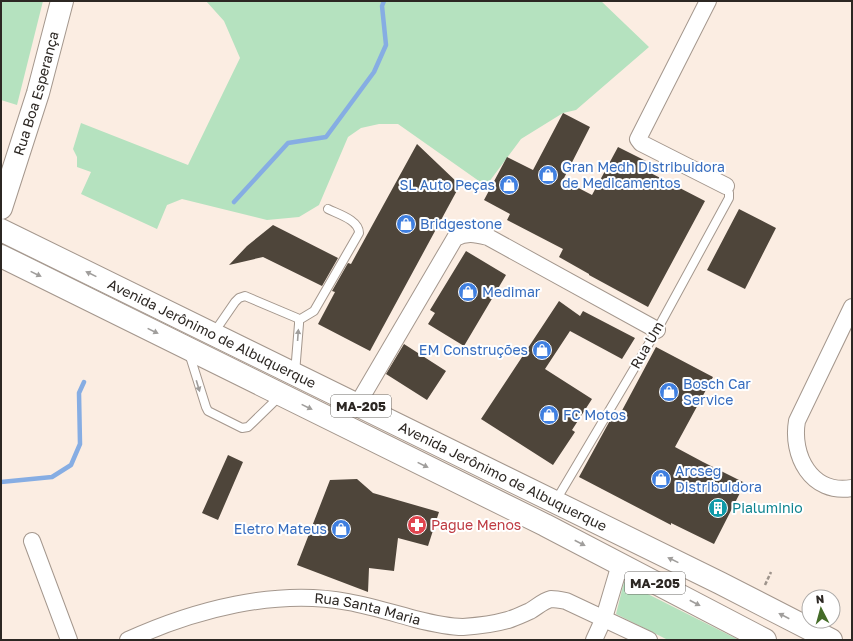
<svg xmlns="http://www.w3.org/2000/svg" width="853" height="641" font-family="'Golos Text',sans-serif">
	<rect width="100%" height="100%" fill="#fbede2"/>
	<!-- green -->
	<path fill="#b5e2bf" d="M1 1H43L17 105 1 100Z
		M206 1H601L649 47 576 110 563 113 521 139 486 186 398 124H379L361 128 348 137 319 205 299 217 267 220 182 199 167 205 157 229 81 194 91 172 77 167V157L73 149 81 123 188 165 240 58 224 21Z
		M624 582 739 640H668L616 614Z"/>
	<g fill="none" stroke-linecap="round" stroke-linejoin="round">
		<!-- stream -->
		<path stroke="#86ade3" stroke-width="4.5" d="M234 202 288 143 326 137 374 72 386 45 382 6 384 1
			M1 482 52 477 71 465 80 444 79 393 84 382"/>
	</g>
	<!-- building -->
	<path fill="#4e453a" d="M563 113 590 127 563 180 592 195 618 147 646 161 641 168 705 201 648 307 589 275V274L559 257 563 249 507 220 510 214 484 200 507 157 533 170Z
		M417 144 460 185 370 351 318 324 335 292 332 291 348 263 351 264Z
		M739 209 776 228 745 289 707 270Z
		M273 225 338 258 322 286 263 257 229 265 247 246Z
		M466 251 506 275 464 346 428 324 435 313 430 310Z
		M559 301 580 316 583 311 635 338 622 359 570 331 545 369 592 399 572 430 575 432 553 465 481 419Z
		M404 344 446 371 427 400 386 374Z
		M656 347 713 377 675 447 703 462 745 483 714 544 671 523V525L579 477 613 415 618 418Z
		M228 455 243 462 218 520 202 513Z
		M357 479 373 493 439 512 428 546 398 538 394 571 369 568 368 592 297 565 330 480Z"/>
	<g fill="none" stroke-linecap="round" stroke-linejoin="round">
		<defs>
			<path id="lane" d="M299 320 314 311 359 233C359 220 338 214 328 209
				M213 334 235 302 239 298 245 296 297 318 299 320V324L295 373
				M189 353 206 407 208 411 242 428 248 427 280 396
				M555 502 657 330 729 198V193L726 186"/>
			<g id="street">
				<path d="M708 1 638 139 641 143 726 186"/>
				<path d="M852 307 797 421C791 455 811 495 852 488"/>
				<path d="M357 405 455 238C467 232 475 234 488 237L657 330"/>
				<path d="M32 541 69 640"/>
				<path id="s1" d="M128 640C194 610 276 588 348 602 371 606 393 613 415 619 431 623 447 627 463 627 478 626 494 624 508 620 515 618 523 614 530 611 537 607 543 601 551 599 556 599 561 600 566 601L649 640"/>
				<path d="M594 640 604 618 620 564"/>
			</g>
			<g id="secondary">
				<path id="s2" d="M1 208 38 93 62 1"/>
			</g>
			<g id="primary">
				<path id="s3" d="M1 230 720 583 831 640"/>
				<path d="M1 256 545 525 765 640"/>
			</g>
		</defs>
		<!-- lane casing -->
		<use href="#lane" stroke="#a4978d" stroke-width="10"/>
		<!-- street casing -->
		<use href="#street" stroke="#a4978d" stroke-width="18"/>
		<!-- secondary casing -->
		<use href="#secondary" stroke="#a4978d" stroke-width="24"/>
		<!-- primary casing -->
		<use href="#primary" stroke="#a4978d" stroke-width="24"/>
		<!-- path -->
		<path stroke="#9e948c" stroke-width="2.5" stroke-dasharray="4 2" stroke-linecap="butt" d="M765 585 771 572"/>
		<!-- lane -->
		<use href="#lane" stroke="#fff" stroke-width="8"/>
		<!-- street -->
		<use href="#street" stroke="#fff" stroke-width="16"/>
		<!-- secondary -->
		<use href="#secondary" stroke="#fff" stroke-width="22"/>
		<!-- primary -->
		<use href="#primary" stroke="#fff" stroke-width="22"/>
	</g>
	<!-- one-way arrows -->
	<defs><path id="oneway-solid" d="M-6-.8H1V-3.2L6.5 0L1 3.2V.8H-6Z"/></defs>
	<g fill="#a09e9c">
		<use href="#oneway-solid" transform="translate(36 274) rotate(26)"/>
		<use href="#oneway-solid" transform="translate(91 274) rotate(-154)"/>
		<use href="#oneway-solid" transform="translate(153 331) rotate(26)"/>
		<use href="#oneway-solid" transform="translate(298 335) rotate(-86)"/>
		<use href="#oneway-solid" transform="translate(198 386) rotate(73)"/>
		<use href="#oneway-solid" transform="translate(307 407) rotate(26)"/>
		<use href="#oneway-solid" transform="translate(423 465) rotate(26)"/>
		<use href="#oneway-solid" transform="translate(580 543) rotate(27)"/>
		<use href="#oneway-solid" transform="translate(673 560) rotate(-154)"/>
		<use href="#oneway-solid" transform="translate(695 603) rotate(28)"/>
		<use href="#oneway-solid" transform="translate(784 616) rotate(-153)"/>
	</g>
	<!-- icons -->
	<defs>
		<symbol id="shop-disc" viewBox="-11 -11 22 22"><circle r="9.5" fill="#3f7fe0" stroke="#fff"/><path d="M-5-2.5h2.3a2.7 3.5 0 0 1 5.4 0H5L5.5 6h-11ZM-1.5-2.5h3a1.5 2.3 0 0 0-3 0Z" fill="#fff"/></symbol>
		<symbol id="building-disc" viewBox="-11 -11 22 22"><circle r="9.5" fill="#0f9aa8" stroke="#fff"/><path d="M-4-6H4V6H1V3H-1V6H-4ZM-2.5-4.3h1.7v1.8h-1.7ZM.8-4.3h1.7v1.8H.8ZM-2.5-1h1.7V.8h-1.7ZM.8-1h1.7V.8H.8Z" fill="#fff"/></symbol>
		<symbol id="pharmacy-disc" viewBox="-11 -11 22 22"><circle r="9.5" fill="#e0444e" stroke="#fff"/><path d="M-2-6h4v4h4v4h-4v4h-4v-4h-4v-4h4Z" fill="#fff"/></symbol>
	</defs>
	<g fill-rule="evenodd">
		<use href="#shop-disc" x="537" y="164" width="22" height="22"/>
		<use href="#shop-disc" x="498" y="174" width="22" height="22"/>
		<use href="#shop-disc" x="395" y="213" width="22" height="22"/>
		<use href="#shop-disc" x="457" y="281" width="22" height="22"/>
		<use href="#shop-disc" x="531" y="339" width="22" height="22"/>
		<use href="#shop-disc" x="658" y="381" width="22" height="22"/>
		<use href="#shop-disc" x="538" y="404" width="22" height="22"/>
		<use href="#shop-disc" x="650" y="468" width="22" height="22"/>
		<use href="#building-disc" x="707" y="497" width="22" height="22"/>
		<use href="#pharmacy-disc" x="406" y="514" width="22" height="22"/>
		<use href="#shop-disc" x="330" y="518" width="22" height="22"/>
	</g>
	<g text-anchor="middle" stroke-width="4" stroke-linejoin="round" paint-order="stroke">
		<!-- shield labels -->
		<g fill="#fff" stroke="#6b6865" stroke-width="1">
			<rect x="331" y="395" width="60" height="22" rx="3"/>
			<rect x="625" y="572" width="60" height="22" rx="3"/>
		</g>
		<g font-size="13" font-weight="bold" fill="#2c2723">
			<text x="361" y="411">MA-205</text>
			<text x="655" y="588">MA-205</text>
		</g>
		<!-- street labels -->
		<g font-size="14" fill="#2c2723" stroke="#fff">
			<text dy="5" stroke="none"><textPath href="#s2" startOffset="120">Rua Boa Esperança</textPath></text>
			<text dy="5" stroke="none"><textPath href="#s3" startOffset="235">Avenida Jerônimo de Albuquerque</textPath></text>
			<text transform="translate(647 345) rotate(-60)" y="5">Rua Um</text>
			<text dy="5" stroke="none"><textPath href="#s3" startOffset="559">Avenida Jerônimo de Albuquerque</textPath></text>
			<text dy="5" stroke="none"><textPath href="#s1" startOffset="247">Rua Santa Maria</textPath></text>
		</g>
		<!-- shop labels -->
		<g font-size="14" fill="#366cbe" stroke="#fff" text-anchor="start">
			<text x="562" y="172">Gran Medh Distribuidora<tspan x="562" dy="16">de Medicamentos</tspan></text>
			<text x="495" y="190" text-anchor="end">SL Auto Peças</text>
			<text x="420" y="229">Bridgestone</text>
			<text x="482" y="297">Medimar</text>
			<text x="528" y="355" text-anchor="end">EM Construções</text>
			<text x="683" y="389">Bosch Car<tspan x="683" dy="16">Service</tspan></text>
			<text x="563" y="420">FC Motos</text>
			<text x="675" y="476">Arcseg<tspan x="675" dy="16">Distribuidora</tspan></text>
			<text x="327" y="534" text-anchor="end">Eletro Mateus</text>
		</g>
		<!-- culture labels -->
		<g font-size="14" fill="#0d838f" stroke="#fff" text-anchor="start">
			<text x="732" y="513">Pialuminio</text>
		</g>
		<!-- health labels -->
		<g font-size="14" fill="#be3a42" stroke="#fff" text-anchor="start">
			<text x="431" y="530">Pague Menos</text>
		</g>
	</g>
	<!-- border -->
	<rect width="853" height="641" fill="none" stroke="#2c2723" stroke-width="4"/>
	<!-- north arrow -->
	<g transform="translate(821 609) rotate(354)"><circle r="19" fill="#ffffff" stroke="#aba9a7"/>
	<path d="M0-3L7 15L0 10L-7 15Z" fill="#446c28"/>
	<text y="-6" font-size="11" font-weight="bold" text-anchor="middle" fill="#2c2723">N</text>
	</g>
</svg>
